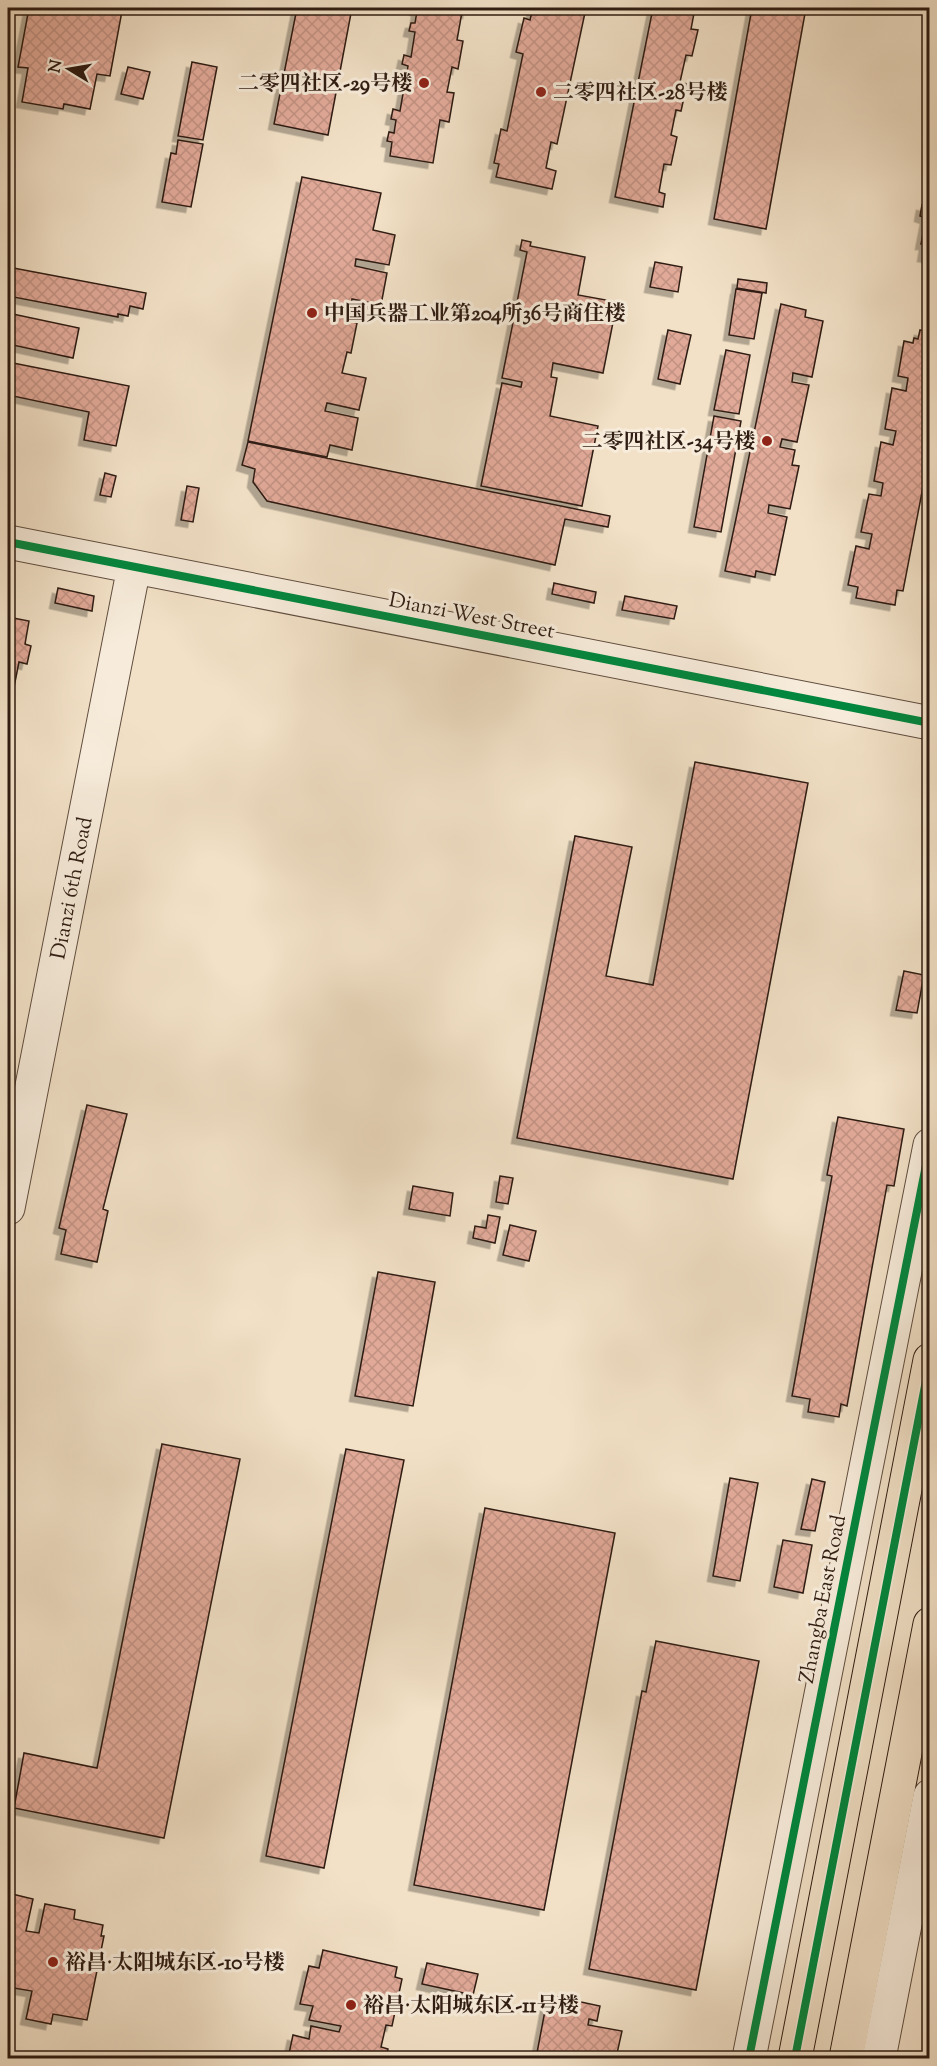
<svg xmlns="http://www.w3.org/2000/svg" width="937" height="2066" font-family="'Sorts Mill Goudy','Noto Serif SC',serif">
	<defs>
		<pattern id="building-cross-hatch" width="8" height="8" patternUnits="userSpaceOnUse" patternTransform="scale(1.5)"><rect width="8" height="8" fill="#e1a998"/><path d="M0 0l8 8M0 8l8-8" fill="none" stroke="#c19182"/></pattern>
		<filter id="shadow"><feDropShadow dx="-5.5" dy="5.5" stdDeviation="0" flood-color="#0004"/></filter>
	</defs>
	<rect width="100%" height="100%" fill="#f2e1c7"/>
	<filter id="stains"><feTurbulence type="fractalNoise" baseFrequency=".00333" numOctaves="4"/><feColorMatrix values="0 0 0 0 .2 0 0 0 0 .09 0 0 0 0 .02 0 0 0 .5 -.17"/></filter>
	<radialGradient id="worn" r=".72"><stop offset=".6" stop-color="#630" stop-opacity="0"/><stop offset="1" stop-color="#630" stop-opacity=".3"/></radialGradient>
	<!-- building -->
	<path fill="url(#building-cross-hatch)" stroke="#2f1c12" stroke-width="1.5" filter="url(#shadow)" d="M29 8H109L122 11 110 76 97 74 90 109 64 104 63 109 22 102 28 68 18 67Z
		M297 8H352L328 135 274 124Z
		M413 8H469L468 13 462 12 457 40 463 41 458 69 452 67 447 92 454 93 449 122 440 120 433 163 390 156 392 142 387 141 389 132 394 133 396 120 391 119 393 109 400 111 404 88 398 87 400 78 406 79 408 66 402 64 404 55 411 57 415 32 409 31 411 23H415L417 11Z
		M533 8H586L557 144 551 142 546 168 556 171 552 189 496 177 499 164 494 163 501 129 507 131 523 54 516 52 524 18 530 20Z
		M653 8H695L691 29 698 30 692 56 686 55 680 82 687 84 681 111 676 110 671 135 677 137 671 165 664 164 659 192 665 194 663 207 615 197Z
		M752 8H806L766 229 714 219Z
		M192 62 217 67 203 140 178 136Z
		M128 67 150 72 143 99 121 94Z
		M178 140 203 144 191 207 162 202 171 153 176 154Z
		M302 177 381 193 373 230 395 235 389 265 356 259 355 266 387 273 381 305 352 299 348 321 357 323 351 353 347 352 342 373 366 378 359 410 327 403 325 411 358 418 352 450 330 445 327 457 248 441Z
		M930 193V257L923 256 925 244H921L926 218 920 216 922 205 927 206Z
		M522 240 531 242 530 246 585 257 578 295 617 302 603 373 553 363 551 377 557 378 550 416 598 426 582 506 481 486 502 383 521 387 522 382 502 378 527 252 520 250Z
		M655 262 682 267 678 292 650 287Z
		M8 267 146 293 143 309 130 306 128 316 118 314V317L8 296Z
		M738 279 767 283 766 293 737 288Z
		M736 289 762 293 754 339 729 335Z
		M781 304 806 310 805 317 823 321 812 377 793 373 792 382 809 385 797 442 782 439 780 447 795 450 792 465 799 466 790 509 769 505 768 513 787 517 775 575 756 571 755 577 725 571Z
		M8 313 79 328 73 358 8 344Z
		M668 330 691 335 680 384 658 379Z
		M920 330 930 332V482L928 488 923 487 903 591 897 590 895 605 856 598 858 587 848 585 856 546 869 549 872 534 861 532 869 494 881 496 883 483 874 481 881 442 893 445 896 431 885 429 892 388 906 391 908 378 898 376 904 341 913 343 914 338 918 339Z
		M726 350 750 355 739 414 714 410Z
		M8 362 129 386 116 446 84 440 89 412 8 395Z
		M714 416 741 421 721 532 694 527Z
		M248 442 610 516 608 527 565 519 555 565 267 501 253 482 255 469 242 465Z
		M105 473 116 476 111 497 100 495Z
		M187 486 199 488 193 522 181 520Z
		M554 583 596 592 594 603 552 594Z
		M58 588 94 596 92 611 55 603Z
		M625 596 677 606 674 619 622 610Z
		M8 617 29 621 25 644 31 646 27 664 19 662 9 712Z
		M695 762 808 783 733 1179 517 1138 575 836 632 847 606 976 653 985Z
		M904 971 924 975 917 1013 896 1010Z
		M87 1105 127 1114 103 1209 108 1211 97 1262 61 1254 66 1230 59 1228Z
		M838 1117 904 1129 894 1186 887 1185 847 1406 841 1404 839 1417 808 1412 810 1399 792 1396 832 1176 827 1175Z
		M500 1176 513 1178 508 1204 496 1202Z
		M413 1186 453 1193 450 1216 409 1209Z
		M488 1215 500 1217 495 1243 473 1238 475 1226 486 1228Z
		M510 1225 536 1231 529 1261 503 1255Z
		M378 1272 435 1282 413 1406 355 1396Z
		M162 1444 240 1459 164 1838 14 1808 24 1753 97 1768Z
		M346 1449 404 1460 324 1868 266 1856Z
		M730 1478 758 1483 740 1581 713 1576Z
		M812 1479 825 1482 815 1531 801 1529Z
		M485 1508 615 1533 544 1910 414 1885Z
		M783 1540 812 1545 803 1593 774 1587Z
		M656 1641 759 1661 696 1990 589 1969 642 1691 646 1692Z
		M8 1893 33 1899 26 1931 39 1933 45 1904 75 1910 74 1919 103 1925 101 1936H104L87 2020 53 2014 51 2024 26 2019 32 1991 14 1988 8 2031Z
		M323 1950 397 1967 395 1977 402 1979 392 2026 386 2025 381 2047 388 2049 386 2058H288L293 2035 309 2039 311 2026 339 2032 341 2026 309 2020 313 2006 300 2004 309 1966 319 1968Z
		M427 1963 478 1974 473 1995 422 1984Z
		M548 1995 600 2006 597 2021 589 2019 588 2025 622 2031 616 2058 592 2056V2058H536Z"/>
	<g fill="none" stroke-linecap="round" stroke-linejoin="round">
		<defs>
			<path id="minor" d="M749 2058 930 1145
				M879 2058 930 1796"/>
			<path id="tertiary" d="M8 542 930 723
				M8 1208 134 567"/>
			<path id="primary" d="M795 2058 930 1360
				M846 2058 930 1624"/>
		</defs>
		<!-- minor casing -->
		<use href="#minor" stroke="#604d3f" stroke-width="35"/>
		<!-- tertiary casing -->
		<use href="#tertiary" stroke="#604d3f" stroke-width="35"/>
		<!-- primary casing -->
		<use href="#primary" stroke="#2f1c12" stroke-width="35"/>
		<!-- minor -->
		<use href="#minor" stroke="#f7ecdb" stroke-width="33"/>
		<!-- tertiary -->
		<use href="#tertiary" stroke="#f7ecdb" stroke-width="33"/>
		<!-- primary -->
		<use href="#primary" stroke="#f2e1c7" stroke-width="33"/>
		<defs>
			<path id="cycleway" d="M8 542 930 723
				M749 2058 930 1145
				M795 2058 930 1360"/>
		</defs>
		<!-- cycleway casing -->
		<use href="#cycleway" stroke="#f7ecdb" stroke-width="11"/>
		<!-- cycleway -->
		<use href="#cycleway" stroke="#00873e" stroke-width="8"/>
	</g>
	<!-- markers -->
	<g fill="#8f2418" stroke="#f7ecdb" stroke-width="2">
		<circle cx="424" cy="83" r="6"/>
		<circle cx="541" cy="92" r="6"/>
		<circle cx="312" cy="313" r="6"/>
		<circle cx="767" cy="441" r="6"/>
		<circle cx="53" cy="1962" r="6"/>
		<circle cx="351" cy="2005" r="6"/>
	</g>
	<g text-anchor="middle" stroke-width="6" stroke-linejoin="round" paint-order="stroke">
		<!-- poi labels -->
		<g font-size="21" font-weight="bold" fill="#2f1c12" stroke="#f7ecdb" text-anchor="start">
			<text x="412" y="90" text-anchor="end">二零四社区-29号楼</text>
			<text x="553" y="99">二零四社区-28号楼</text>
			<text x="324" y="320">中国兵器工业第204所36号商住楼</text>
			<text x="755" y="448" text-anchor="end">二零四社区-34号楼</text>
			<text x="65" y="1969">裕昌·太阳城东区-10号楼</text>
			<text x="363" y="2012">裕昌·太阳城东区-11号楼</text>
		</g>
		<!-- street labels -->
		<g font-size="21" fill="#2f1c12" stroke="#f7ecdb">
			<text transform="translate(472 615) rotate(11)" y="7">Dianzi West Street</text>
			<text transform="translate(71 888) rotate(-79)" y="7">Dianzi 6th Road</text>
			<text transform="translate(822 1599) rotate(-79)" y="7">Zhangba East Road</text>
		</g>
	</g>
	<!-- margin -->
	<rect width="937" height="2066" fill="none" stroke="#f2e1c7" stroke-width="30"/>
	<rect x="9" y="9" width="919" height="2048" fill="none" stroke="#2f1c12" stroke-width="3"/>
	<rect x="15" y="15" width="907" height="2036" fill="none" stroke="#2f1c12" stroke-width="1.5"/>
	<!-- north arrow -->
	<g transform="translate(69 69) rotate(281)" stroke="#f7ecdb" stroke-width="4.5" paint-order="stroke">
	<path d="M0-4.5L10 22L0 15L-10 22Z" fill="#2f1c12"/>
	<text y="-9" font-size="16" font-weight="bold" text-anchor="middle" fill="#2f1c12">N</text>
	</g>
	<rect width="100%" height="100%" filter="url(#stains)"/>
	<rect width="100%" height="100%" fill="url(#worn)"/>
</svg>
